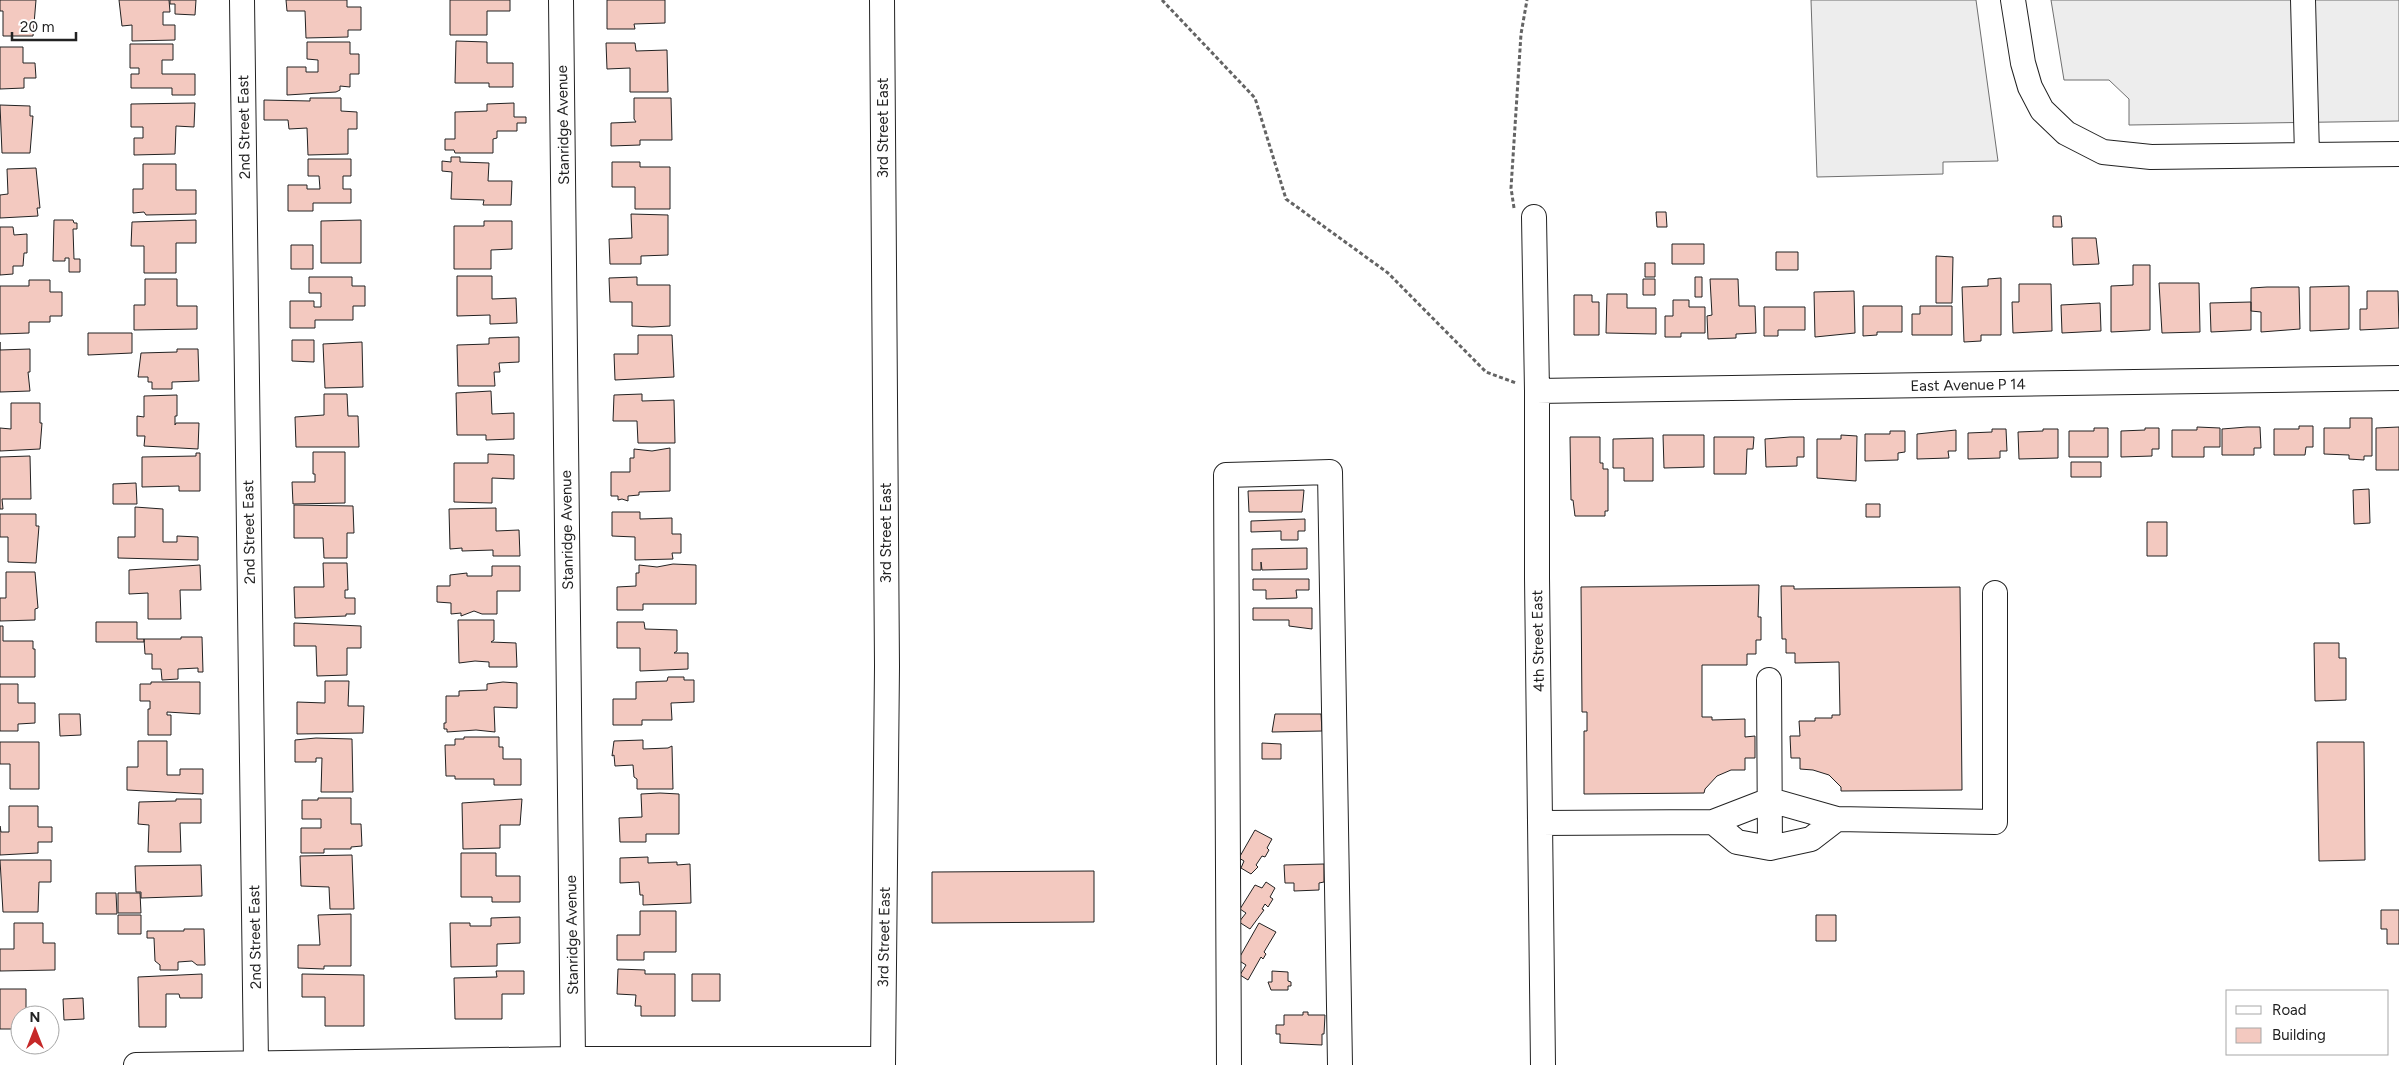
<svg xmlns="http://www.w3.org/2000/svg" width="2399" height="1065" font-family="Figtree,sans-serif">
	<rect width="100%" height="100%" fill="#fff"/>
	<!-- parking -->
	<path fill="#ededed" stroke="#6f6f6f" d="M1811 0H1976L1998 161 1943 162V174L1817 177Z
		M2051 0H2399V121L2129 125V99L2109 80H2064Z"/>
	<!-- building -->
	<path fill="#f3c9c0" stroke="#222" d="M0 0H36L33 36H3V11H0Z
		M119 0H169L170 12H163V25H175V40L132 41V25L122 26Z
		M170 0H196L195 15 175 14V4H170Z
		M286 0H347V7H361V30H348V37L306 38 305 11H287Z
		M450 0H510V11H487V35H450Z
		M607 0H665V23L634 24 635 29H607Z
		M456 41 487 42V63H513V87H489V83H455Z
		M307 42H350V54H359V74H350V87L340 86V90L336 92 287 95V67H306V72H318V60L307 59Z
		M606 43H635L636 51 667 50 668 92H630V68L607 69Z
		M130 44H173V60H162V74H195V95H172V88H131V74H139V68H130Z
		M0 47H23V63H35L36 78H24V88L0 89Z
		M310 98H341V111L357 112V129H348V154L308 155 307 128 289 129 288 120H264V100L310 101Z
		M634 98H671L672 140H640V145L611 146V123L636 122 634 119Z
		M195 103 194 127 176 126 175 154 134 155V138H143V127H131V104Z
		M514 103V117H526V123H517V131H497V138L493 139V153H455L454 150H445V139H455V112L487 111V104Z
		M0 105 30 106V116H33L30 153H2Z
		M451 157H460V162L489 163 488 181H512L511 205H483L484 200 451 199 452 172 442 171V161L451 162Z
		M308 159H351V176H343V189H351V203H313V211H288V185H307V189H320L319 176H308Z
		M612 162H640V167H670V209H635V187H612Z
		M143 164H176V190H196V214L146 215 144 212 133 213V189H143Z
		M36 168 40 208H37L38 216 0 218V195L8 194 7 169Z
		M1656 212H1666L1667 227H1657Z
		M631 214 668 215V255L641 256V264H610L609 239 632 238Z
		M2053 216H2061L2062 227H2053Z
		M54 220H73L74 223H77V229H73L74 259H80V272H69V258H65V261H53Z
		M196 220V243H176V273H144V246H131L132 222Z
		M361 220V263H321V221Z
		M484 221H512V249L491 250V269H454V226H484Z
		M0 227H13L14 235 27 234V253H24L23 266H13V274L0 275Z
		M2072 238H2096L2099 264 2073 265Z
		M1672 244H1704V264H1672Z
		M291 245H313V269H291Z
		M1776 252H1798V270H1776Z
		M1936 256 1953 257 1952 303H1936Z
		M1645 263H1655V277H1645Z
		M2133 265H2150V330L2111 332V286L2133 285Z
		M457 276H492V299L516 298 517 323 490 324V315L457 316Z
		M309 277H352V286H365V306H353V320H315V328H290V301H314V307H321V293H309Z
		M637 277V285H670V326L652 327 632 326V302H610L609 278Z
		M1695 277H1702V297H1695Z
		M2001 278V335H1981V341L1964 342 1962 287 1988 286V279Z
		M145 279H177V306H197V329L134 330V305H145Z
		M1643 279H1655V295H1643Z
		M1710 279H1738L1739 306H1755L1756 333 1736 334V338L1708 339 1707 316 1712 315Z
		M29 280H50V292H62V316H50V322H29V333L0 334V286H29Z
		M2159 283H2199L2200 332 2162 333Z
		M2019 284H2051L2052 331 2013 333 2012 302H2019Z
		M2349 286V329L2310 331V287Z
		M2267 287H2299L2300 329 2261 332V312L2251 311V288Z
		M1854 291 1855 333 1815 337 1814 292Z
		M2367 291H2398L2399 328 2360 330V309H2367Z
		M1607 294H1627V308H1656V334L1606 333Z
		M1574 295H1592V302H1599V335H1574Z
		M1673 300H1689V307H1705V333H1681V337H1665V316H1673Z
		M2251 302V330L2211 332 2210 303Z
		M2100 303 2101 331 2062 333 2061 305Z
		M1863 306H1902V332H1877V335L1863 336Z
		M1920 306H1952V335H1912V314H1920Z
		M1764 307H1805V330H1778V336H1764Z
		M88 333H132V353L88 355Z
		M638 335H672L674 377 615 380 614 354H638Z
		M519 337V362L499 363 500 372H494L495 386H458L457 345 489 344V338Z
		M292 340H314V362L292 361Z
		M0 342V350L30 349V372H28L30 391 0 392Z
		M362 342 363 387 325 388 323 344Z
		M177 349H198L199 381 172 382V389H152V382H148V377H138L141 353 177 352Z
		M491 391 492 414 514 413V439L486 440V435H457L456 393Z
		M324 394H347L348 416H358L359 447H296L295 417 324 415Z
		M642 394V401L674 400 675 443H638L637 421H613L614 395Z
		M177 395V416H175V425L176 423H199L198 449 144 446 145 436H137V416L144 417V396Z
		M11 403H40V423H42L40 449 0 451V428L11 429Z
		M2350 418H2372V456H2364V460L2349 459V455L2324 454V428H2350Z
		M2299 426H2313V447H2306L2305 455H2274V429H2299Z
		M2197 427 2220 428V447H2204V457H2172V430H2197Z
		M2247 427H2260L2261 448H2254V455H2222V429Z
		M2399 427V470H2376V428Z
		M2094 428H2108V457H2069V431H2094Z
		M2145 428H2159V449H2152V456L2121 457V431L2145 430Z
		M1992 429H2006L2007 451H2000V458L1968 459V433L1992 432Z
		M2043 429H2058V458L2019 459 2018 432 2043 431Z
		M1956 430V451H1948L1949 458 1917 459V434Z
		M1890 431H1905V452L1898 453V460L1865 461V434H1890Z
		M1663 435H1704V467L1664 468Z
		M1841 435 1857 436 1856 481 1817 478V439H1841Z
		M1570 437H1600V463H1603V469H1608V511H1605V516H1575L1573 500H1571Z
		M1714 437H1754L1753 449H1747L1746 474H1714Z
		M1790 437H1804V457H1797V466L1766 467 1765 439Z
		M1653 438V481H1624V468H1613V439Z
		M670 448V491L639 492V495L628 496V501L622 499 618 500V496H611V472H630V458H634V449L652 451Z
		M313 452H345V503L293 504 292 482H315V474H313Z
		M196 453H200V491H179V486L142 487V457L196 456Z
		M488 454 514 455V479L492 478V503L454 502V463H488Z
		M30 456 31 499H2L3 509H0V457Z
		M2071 462H2101V477H2071Z
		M136 483 137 504H113V484Z
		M2369 489 2370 523 2354 524 2353 490Z
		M1304 490 1302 512H1249L1248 491Z
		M1866 504H1880V517H1866Z
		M294 505 353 506 354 533H347V558H324L323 538H294Z
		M135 507 163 509V542H177V536L198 537V560L118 558V537H135Z
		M496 508V531L519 530 520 556H493V550L462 551V548L450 549 449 509Z
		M612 512H640V519L672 518V534H681V553H672L673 559 635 560V537L612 536Z
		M0 514H36V526H39L36 563 8 562V537H0Z
		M1305 519V531H1298V540H1281V531L1251 532V521Z
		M2147 522H2167V556H2147Z
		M1307 548V569L1262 570 1261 562V570H1252V549Z
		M323 563H347L348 590H345V598H355V614H346V616L295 618 294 587H324Z
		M673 564 696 565V604H643V610H617V587L636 586V573H639V565L657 567Z
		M200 565 201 590H180L181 619H148V593L129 594V570Z
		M492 566H520V591H497V614H482L474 611 461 616V613L451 614V603L437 602V586H450V575L467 573V576H492Z
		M6 572H35L38 608 35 609V620L0 621V598H6Z
		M1253 579H1309V590H1296L1297 598 1266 599V590H1253Z
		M1759 585 1758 617H1761V640H1756V654H1747V665H1702V717H1712V720L1745 719V737L1755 736V758H1745V770H1731L1717 776 1705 789 1704 793 1584 794V731H1587V712H1582L1581 587Z
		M1781 586H1794V589L1960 587 1962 790 1841 791V787L1829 775 1813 770 1800 769V758H1791L1790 736H1800L1799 721H1815V718H1832V715H1840L1839 662 1795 663V653H1786V639H1782Z
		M1253 608H1312V629L1289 626V620H1253Z
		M458 620H494V640L491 642 516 643 517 667H489V662L475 661 459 663Z
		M96 622H137V639H144V642H96Z
		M617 622H644L645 629 677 630V651L674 653H688V669L640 671V648H617Z
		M294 623 361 626V648H347V675L317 676 316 646H294Z
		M0 626H3V641H33V649H35V677H0Z
		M181 637H202L203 672H198V668L178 669V679L162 680 161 669H152V654H145L144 639H181Z
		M2314 643H2339V658H2346V700L2315 701Z
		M668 677H684V680H694V702L671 703 672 720H642V725H613V699H636V682L667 681Z
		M325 681H349L348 706H364L363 733 297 734V702L325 703Z
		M151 682H200V714L167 712V715H171V735H148V709H150V701H140V684H151Z
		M503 682 517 683V708L494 707 495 732 476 730 447 732V729H444V723H446V696H459V691L487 690V684Z
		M0 684H18V703H35V723L18 724V731H0Z
		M59 714H80L81 735 60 736Z
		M1275 714H1321L1322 731 1272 732Z
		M464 737H499V747H503V759H521V785H494V779H455V776H446L445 745H455V739H464Z
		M316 738 352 739 353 792H321L322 758H316V762H295V740Z
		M643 740V749L668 748 672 746 673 789H637V779L634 777 633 765 615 766 614 755 612 756 614 741Z
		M138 741H167V775H180V769H203V794L127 790V767H138Z
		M0 742H39V789H10V764H0Z
		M2317 742H2364L2365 860 2319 861Z
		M1262 743 1281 744V759H1262Z
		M660 793 679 794V834H646V842H620L619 818 642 817 641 794Z
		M318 798H351V824H361L362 846 351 847V849H324V853H301V828H321V819H302V800H318Z
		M176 799H201V823H180L181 852H148L149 825 138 824 139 802 176 801Z
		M522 799 520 825H500V848L463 849 462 803Z
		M9 806H38V827H52V842H38V853L0 855V826L1 832H9Z
		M1255 830 1272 839 1267 848 1269 850 1265 857 1262 856 1256 865 1258 867 1251 874 1241 868 1244 861 1239 858Z
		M461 853H496V876H520V902H492V897H461Z
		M352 855 354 909H330L329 887 301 886 300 856Z
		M648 857V863L677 862V865L690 864 691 903 643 905V895H640L639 882 620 883V858Z
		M0 860H51V882H39L38 912H3Z
		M1324 864V882L1319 883V890L1294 891V883H1285L1284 865Z
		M201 865 202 896 141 898V892H136L135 866Z
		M1094 871V922L932 923V872Z
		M1266 882 1275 888 1270 897 1273 899 1268 907 1265 904 1262 909 1264 910 1250 929 1239 922 1246 913 1240 909 1255 885 1262 888Z
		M96 893H116L117 914H96Z
		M118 893H140L141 913H118Z
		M2381 910H2399V944H2387V929H2381Z
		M640 911H676V952H644V960H617V935H640Z
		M351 914V966H324V969L298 968V945H320L318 915Z
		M118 915H141V934H118Z
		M1816 915H1836V941H1816Z
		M520 917V943L497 944V966L451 967 450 923H470V926H491V918Z
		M14 923H43V943H55V970L0 971V949H14Z
		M1259 923 1276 932 1264 952 1266 954 1263 959 1261 957 1248 980 1240 975 1246 965 1238 960Z
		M184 929H204L205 965H197L192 961 178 962V970H160V965L155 961 154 938H147V931H184Z
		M618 969 645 970V974H675V1016H641V1006H635L636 995 617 994Z
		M496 971H524V994H502V1019H455L454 978 497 977Z
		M1272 971 1288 972V981L1291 982V986H1288V990H1271L1268 982H1272Z
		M202 974V998H180L179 994H166V1027H139L138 977Z
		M302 974 364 975V1026H325V997H302Z
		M692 974H720V1001H692Z
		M0 989H26V1015H20V1029H0Z
		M83 998 84 1019 64 1020 63 999Z
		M1303 1012H1308V1015H1325L1324 1034H1322V1045L1280 1043V1034H1276V1025H1284V1015H1303Z"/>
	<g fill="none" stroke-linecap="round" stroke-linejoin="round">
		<defs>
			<path id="minor" d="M242 0 256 1064
				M561 0 573 1059
				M882 0 887 666 883 1065
				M2013 0 2023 63 2030 87 2042 110 2066 133 2103 152 2151 157 2399 154
				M2303 0 2307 155
				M1534 217 1537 391V578L1543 1065
				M1537 391 2399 378
				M1769 680 1770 848
				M1713 822 1737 842 1770 848 1811 839 1837 819
				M1540 823 1713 822 1770 800 1837 819 1995 822V593
				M136 1065 573 1059H883
				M1229 1065 1226 475 1330 472 1340 1065"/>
		</defs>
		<!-- minor casing -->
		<use href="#minor" stroke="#222" stroke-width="26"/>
		<!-- path -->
		<path stroke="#646464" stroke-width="3" stroke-dasharray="4 2.5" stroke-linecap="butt" d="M1162 0 1255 98 1286 199 1388 273 1486 372 1516 383
			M1514 208 1511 188 1521 34 1527 0"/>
		<!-- minor -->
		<use href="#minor" stroke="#fff" stroke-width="24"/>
	</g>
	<g text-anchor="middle" stroke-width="4" stroke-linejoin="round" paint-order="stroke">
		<!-- street labels -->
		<g font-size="15" fill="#222" stroke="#fff">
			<text transform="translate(563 125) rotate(-91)" y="5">Stanridge Avenue</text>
			<text transform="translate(244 127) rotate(-91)" y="5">2nd Street East</text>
			<text transform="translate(883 128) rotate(-90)" y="5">3rd Street East</text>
			<text transform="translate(1968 385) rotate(-1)" y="5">East Avenue P 14</text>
			<text transform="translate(567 530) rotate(-91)" y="5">Stanridge Avenue</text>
			<text transform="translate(249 532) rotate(-91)" y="5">2nd Street East</text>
			<text transform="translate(886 533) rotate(-90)" y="5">3rd Street East</text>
			<text transform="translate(1538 641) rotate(-91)" y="5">4th Street East</text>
			<text transform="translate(572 935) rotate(-91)" y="5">Stanridge Avenue</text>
			<text transform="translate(255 937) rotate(-91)" y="5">2nd Street East</text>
			<text transform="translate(884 937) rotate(-89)" y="5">3rd Street East</text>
		</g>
	</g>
	<!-- legend -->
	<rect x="2226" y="990" width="162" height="65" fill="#ffffff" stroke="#a7a7a7"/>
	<rect x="2236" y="1006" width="25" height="8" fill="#ffffff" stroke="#a7a7a7"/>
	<text x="2272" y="1015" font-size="15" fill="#222222">Road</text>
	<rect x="2236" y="1028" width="25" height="15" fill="#f3c9c0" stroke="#a7a7a7"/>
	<text x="2272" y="1040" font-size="15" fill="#222222">Building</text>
	<!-- north arrow -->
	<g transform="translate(35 1030)"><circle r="24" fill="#ffffff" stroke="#a7a7a7"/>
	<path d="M0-4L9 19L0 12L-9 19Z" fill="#c62828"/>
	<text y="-8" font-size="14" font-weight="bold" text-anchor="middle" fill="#222222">N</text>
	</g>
	<!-- scale -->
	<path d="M12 32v8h64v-8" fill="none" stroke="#222222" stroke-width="2.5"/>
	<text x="20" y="32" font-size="15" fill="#222222" stroke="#ffffff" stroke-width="4" paint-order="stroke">20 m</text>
</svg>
